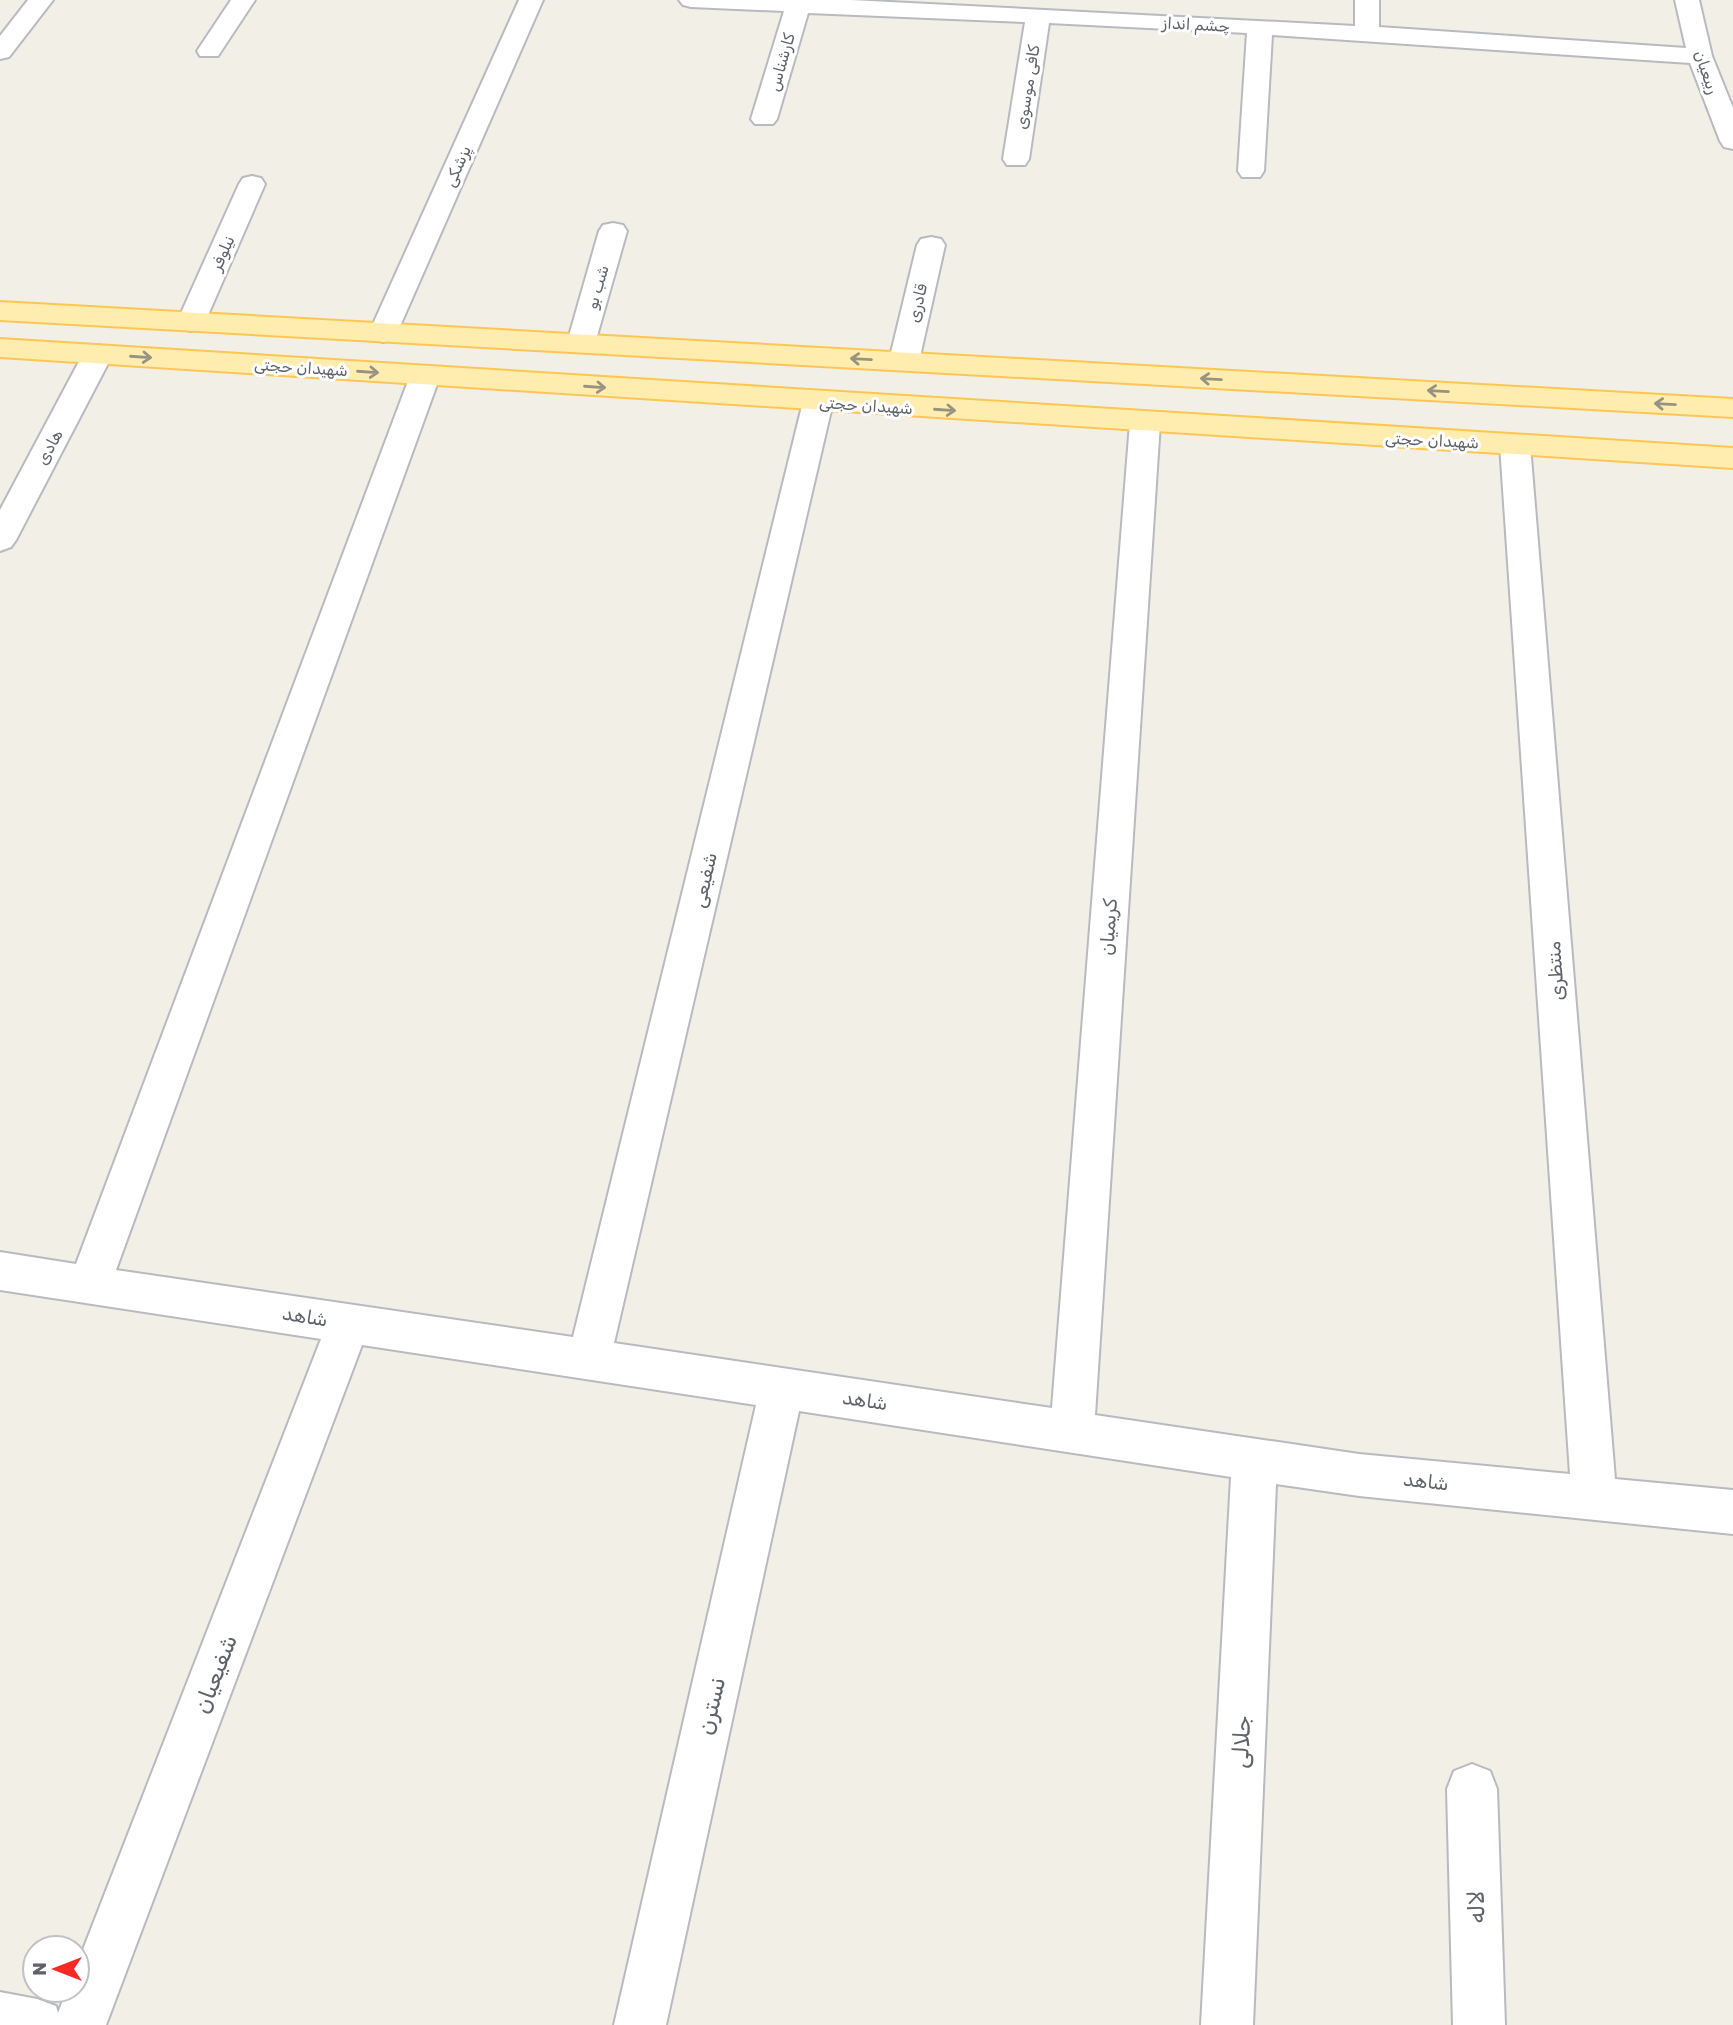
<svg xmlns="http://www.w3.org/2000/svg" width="1733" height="2025" font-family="Rubik,'Noto Sans Arabic',sans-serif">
	<rect width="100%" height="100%" fill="#f2efe7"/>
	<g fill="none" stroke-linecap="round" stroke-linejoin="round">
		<defs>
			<path id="minor" d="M28 0H53L9 57 0 59V36Z
				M231 0H255L218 56H200L197 51Z
				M519 0H543L397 333 393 339 383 342 373 339 369 333Z
				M679 0H851L1355 26V0H1379V27L1686 48 1675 0H1699L1712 56 1733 108V149L1724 147 1720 141 1690 63 1272 35 1264 171 1260 177H1242L1238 171 1247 33 1049 23 1029 159 1025 165H1007L1003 159 1025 22 808 13 777 119 773 124H755L751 119 784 11 691 7 683 5Z
				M252 176 261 178 265 184 205 322 201 328 191 331 181 328 177 322 239 184 243 178Z
				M613 223 623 225 627 231 595 343 591 349 581 352 571 349 567 343 599 231 603 225Z
				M931 237 941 239 945 245 919 361 914 367 904 370 894 367 889 361 917 245 921 239Z
				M98 345 108 348 113 354 16 540 11 547 0 551V510L83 354 88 348Z
				M425 367 435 370 440 376 116 1270 573 1337 803 402 807 395 818 393 829 395 833 402 614 1343 1052 1408 1130 423 1134 416 1145 414 1156 416 1160 423 1095 1415 1359 1454 1570 1474 1500 445 1504 438 1515 435 1526 438 1530 445 1615 1479 1733 1490V1534L1359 1496 1276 1484 1253 2025H1201L1231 1477 799 1411 666 2025H614L756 1405 362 1345 106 2025H0V1992L37 1999 56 2006 58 2013 67 1990H77V1965L321 1339 0 1290V1252L76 1264 410 376 415 370Z
				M1472 1764 1490 1771 1497 1789 1505 2025H1453L1447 1789 1454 1771Z"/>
			<path id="major" d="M0 302 1733 399V417L0 320Z
				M0 339 1733 448V468L0 357Z"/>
		</defs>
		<!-- minor casing -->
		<use href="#minor" stroke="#b7babf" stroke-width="4"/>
		<!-- major casing -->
		<use href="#major" stroke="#ffc553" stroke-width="4"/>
		<!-- minor -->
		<use href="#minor" fill="#fff" fill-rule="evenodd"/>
		<!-- major -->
		<use href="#major" fill="#ffedaf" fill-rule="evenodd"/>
	</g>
	<!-- one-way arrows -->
	<defs><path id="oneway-shaft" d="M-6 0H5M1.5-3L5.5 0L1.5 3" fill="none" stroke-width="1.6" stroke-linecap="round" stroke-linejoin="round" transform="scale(1.75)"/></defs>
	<g stroke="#969382">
		<use href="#oneway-shaft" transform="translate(141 357) rotate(4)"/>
		<use href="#oneway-shaft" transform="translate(861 359) rotate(-177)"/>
		<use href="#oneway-shaft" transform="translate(368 372) rotate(4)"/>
		<use href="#oneway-shaft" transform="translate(1211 379) rotate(-177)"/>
		<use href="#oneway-shaft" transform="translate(595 387) rotate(4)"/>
		<use href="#oneway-shaft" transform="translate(1438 391) rotate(-177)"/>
		<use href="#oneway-shaft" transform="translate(1665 404) rotate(-177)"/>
		<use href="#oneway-shaft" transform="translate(945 410) rotate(4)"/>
	</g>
	<g text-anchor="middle" stroke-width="6" stroke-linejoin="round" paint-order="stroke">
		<!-- far-street labels -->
		<g font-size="16" fill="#5e6369" stroke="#fff">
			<text transform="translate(1196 24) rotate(3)" y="6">چشم انداز</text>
			<text transform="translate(781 62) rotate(-74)" y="6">کارشناس</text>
			<text transform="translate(1707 72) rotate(71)" y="6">ربیعیان</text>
			<text transform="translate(1027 87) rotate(-81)" y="6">کافی موسوی</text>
			<text transform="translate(457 166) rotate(-66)" y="6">پزشکی</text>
			<text transform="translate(222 253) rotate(-66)" y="6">نیلوفر</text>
			<text transform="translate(597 287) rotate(-74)" y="6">شب بو</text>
			<text transform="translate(917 303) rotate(-77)" y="6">قادری</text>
			<text transform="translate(301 367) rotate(4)" y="6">شهیدان حجتی</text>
			<text transform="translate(866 405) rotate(4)" y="6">شهیدان حجتی</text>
			<text transform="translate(1432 440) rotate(3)" y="6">شهیدان حجتی</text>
			<text transform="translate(49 447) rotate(-62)" y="6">هادی</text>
		</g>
		<!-- street labels -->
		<g font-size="19" fill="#5e6369" stroke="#fff">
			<text transform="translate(704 880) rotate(-77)" y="7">شفیعی</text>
			<text transform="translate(1108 927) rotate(-86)" y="7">کریمیان</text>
			<text transform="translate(1555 971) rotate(-94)" y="7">منتظری</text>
			<text transform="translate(305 1316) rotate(9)" y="7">شاهد</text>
			<text transform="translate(865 1400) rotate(8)" y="7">شاهد</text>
			<text transform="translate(1426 1481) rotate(6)" y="7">شاهد</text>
		</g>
		<!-- near-street labels -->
		<g font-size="23" fill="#5e6369" stroke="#fff">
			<text transform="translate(215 1674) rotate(-69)" y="8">شفیعیان</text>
			<text transform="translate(711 1706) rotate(-77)" y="8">نسترن</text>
			<text transform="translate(1241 1742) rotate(-87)" y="8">جلالی</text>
			<text transform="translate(1476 1907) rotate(-92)" y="8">لاله</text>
		</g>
	</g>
	<!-- north arrow -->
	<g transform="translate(56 1969) rotate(270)"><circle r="33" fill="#ffffff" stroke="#bfc1c3" stroke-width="2"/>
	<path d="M0-5L12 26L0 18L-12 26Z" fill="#fa2924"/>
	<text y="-10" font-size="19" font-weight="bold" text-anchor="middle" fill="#5e6369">N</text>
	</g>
</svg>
